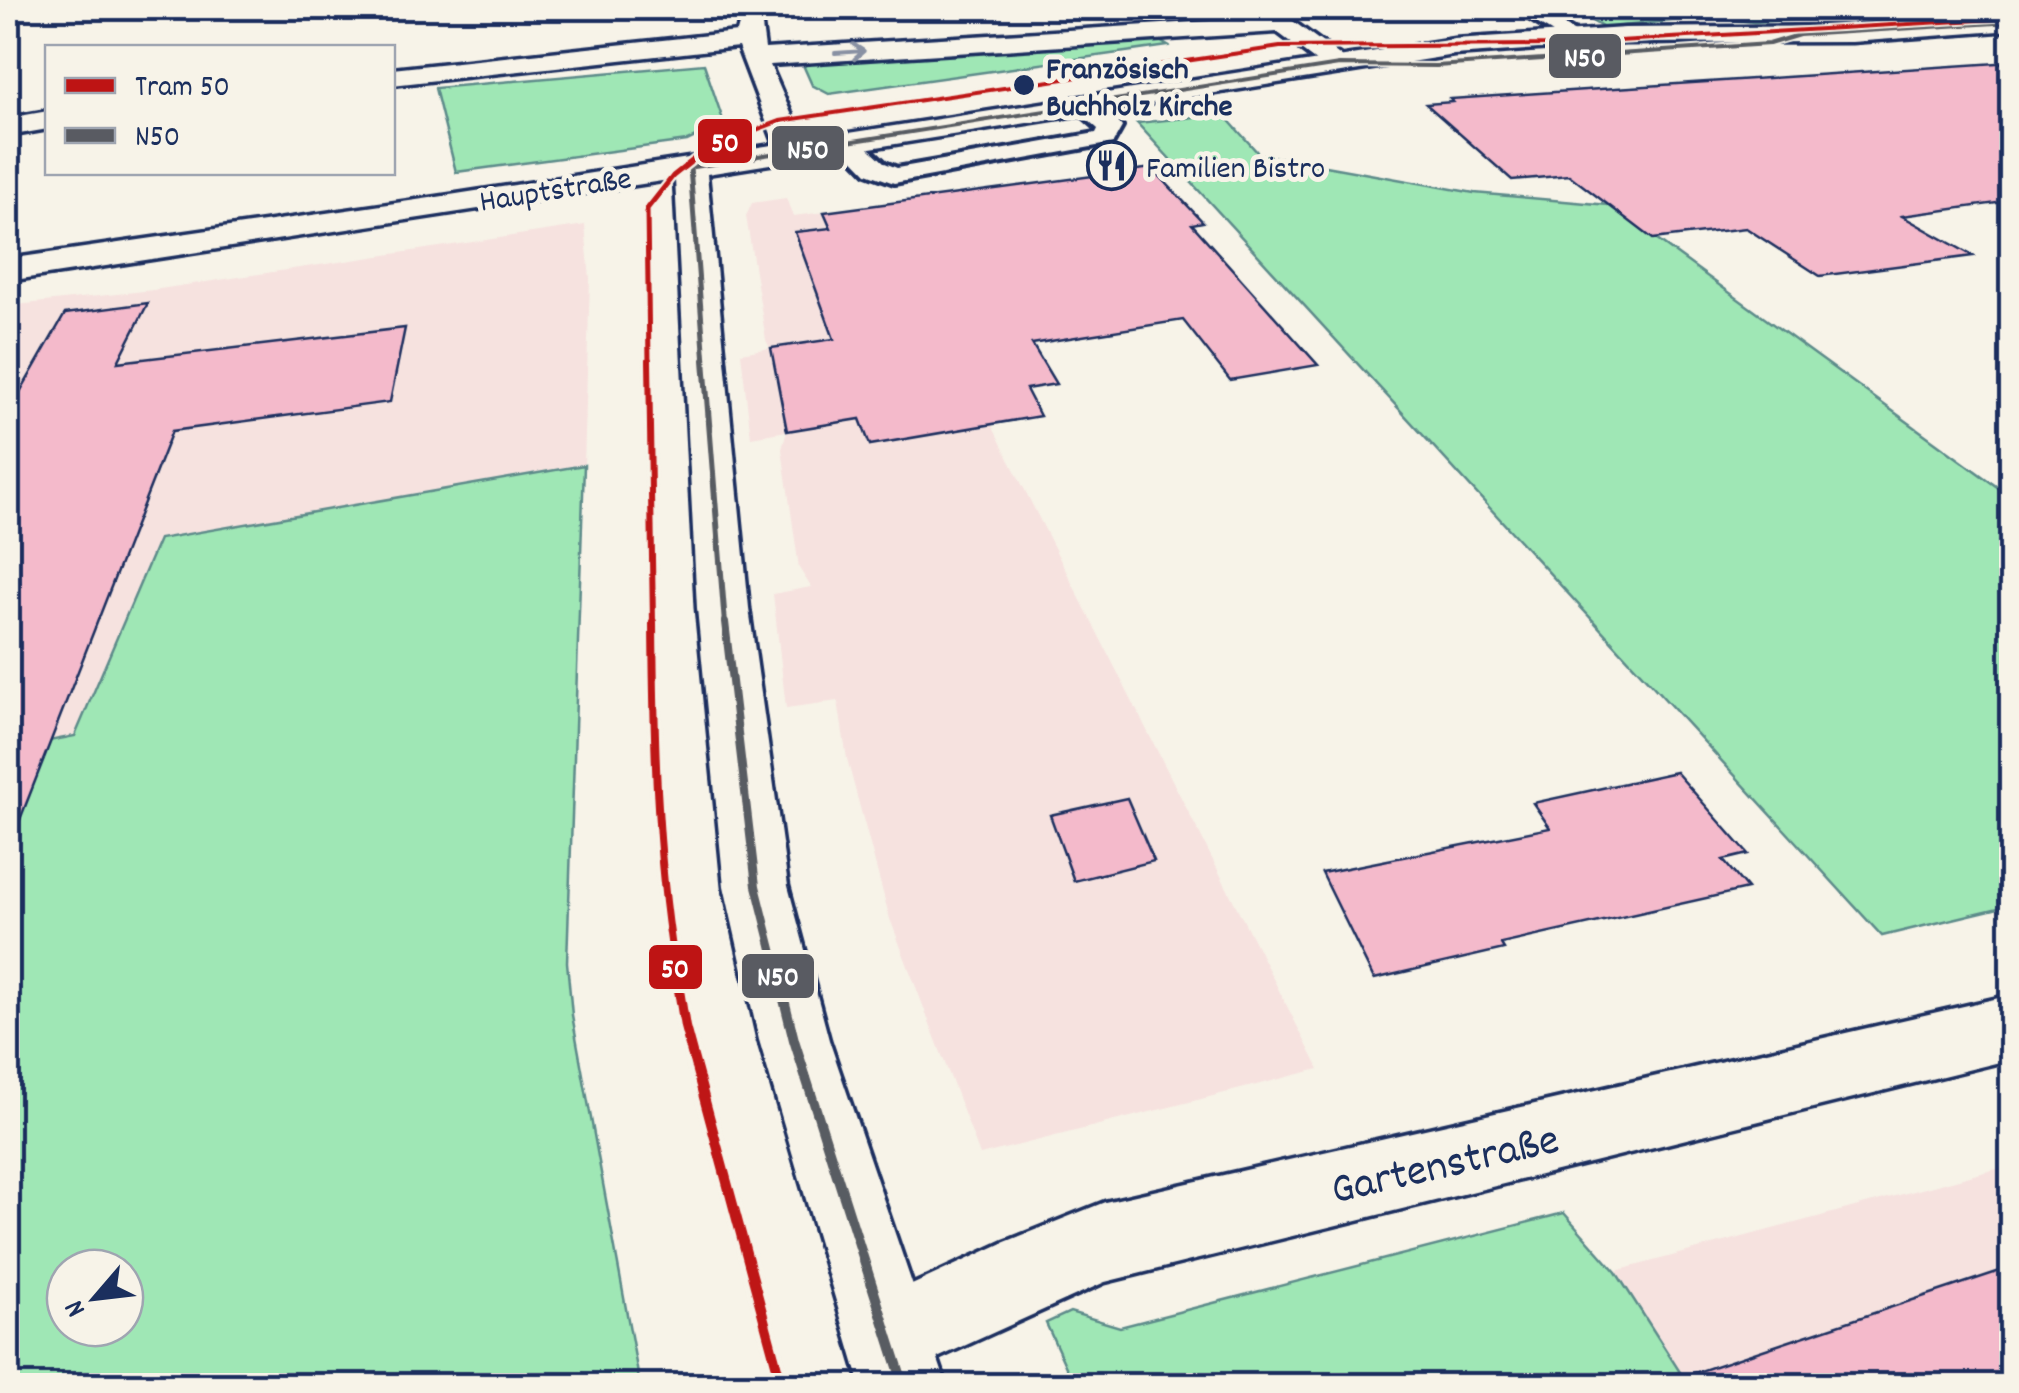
<svg xmlns="http://www.w3.org/2000/svg" width="2019" height="1393" font-family="Dekko,sans-serif">
	<rect width="100%" height="100%" fill="#f7f3e8"/>
	<filter id="ink" filterUnits="userSpaceOnUse"><feTurbulence type="fractalNoise" baseFrequency=".01" numOctaves="2"/><feDisplacementMap in="SourceGraphic" scale="20" xChannelSelector="R" yChannelSelector="G"/><feConvolveMatrix kernelMatrix="1 2 1 2 8 2 1 2 1" color-interpolation-filters="sRGB"/></filter>
	<g filter="url(#ink)">
		<!-- built -->
		<path fill="#f6e2df" d="M786 198 793 216 880 205 1319 1069 980 1155 890 919 847 759 838 701 786 708 773 594 811 587 799 568 782 449 787 431 751 437 741 353 770 348 766 340 746 216 752 203Z
			M585 225 590 279 584 465 160 539 75 736 8 749V306L153 290Z
			M2011 1165V1385H1074L1046 1323 1070 1312 1120 1327 1564 1213 1616 1271Z"/>
		<!-- green -->
		<path fill="#9fe7b5" stroke="#5d8b8a" stroke-width="2.5" fill-rule="evenodd" d="M1569 8H1874L1889 14 1754 22 1708 17 1604 28Z
			M1153 37 1168 46 829 94 812 85 804 67 807 62Z
			M704 64 724 123 687 141 456 172 435 88Z
			M1223 114 1259 154 1474 193 1609 205 2011 497V905L1882 936 1137 123Z
			M584 465 567 962 572 1015 640 1385 8 1386V749L75 736 159 539ZM65 1268H125V1328H65Z
			M1564 1213 1616 1272 1680 1372 1639 1386 1074 1385 1046 1323 1070 1312 1120 1327Z"/>
		<!-- building -->
		<path fill="#f4bacb" stroke="#1b2f5e" stroke-width="2.5" d="M2012 62V201L1902 216 1973 256 1820 276 1746 228 1653 239 1569 175 1512 180 1426 104 1453 102 1450 99Z
			M1152 168 1203 222 1192 224 1318 365 1230 380 1183 320 1032 344 1056 384 1026 389 1040 416 870 445 860 419 787 431 771 348 834 339 795 232 831 228 824 212Z
			M148 303 118 362 405 328 390 402 172 431 12 840 8 839V413L65 314Z
			M1676 772 1748 854 1723 860 1747 889 1501 944 1504 949 1374 979 1322 873 1550 828 1533 803Z
			M1127 798 1154 861 1074 881 1050 815Z
			M2012 1267V1386H1696L1694 1373Z"/>
		<g fill="none" stroke-linecap="round" stroke-linejoin="round">
			<defs>
				<path id="lane" d="M1512 8H1535L1583 37 1580 41H1566Z
					M1875 8H1900L1938 27 1935 31H1921Z
					M1082 98 1118 122 1122 127 1113 143 894 183 867 173 836 141 840 136H856L885 163 897 168 1096 133 1098 129 1071 105Z"/>
				<path id="street" d="M1248 8H1275L1353 65 1339 73 1329 71 1277 32 770 65 807 150 803 157H781L777 150 738 47 392 85V69L737 32 740 21 749 18 762 26 765 49 1258 18Z
					M48 111V129L8 136V118Z
					M2012 995V1059L1105 1282 891 1379 862 1366 849 1337 862 1308 1005 1242 1105 1202Z"/>
				<path id="secondary" d="M2012 14V30L1852 42 1625 43 1454 55 707 174 749 608 788 886 829 1040 947 1386H861L759 1040 724 886 697 608 675 179 8 281V259L437 197 1454 39 1625 28 1852 26Z"/>
			</defs>
			<!-- lane casing -->
			<use href="#lane" stroke="#1b2f5e" stroke-width="8"/>
			<!-- street casing -->
			<use href="#street" stroke="#1b2f5e" stroke-width="7"/>
			<!-- secondary casing -->
			<use href="#secondary" stroke="#1b2f5e" stroke-width="7"/>
			<!-- lane -->
			<use href="#lane" fill="#f7f3e8" fill-rule="evenodd"/>
			<!-- street -->
			<use href="#street" fill="#f7f3e8" fill-rule="evenodd"/>
			<!-- secondary -->
			<use href="#secondary" fill="#f7f3e8" fill-rule="evenodd"/>
			<defs>
				<path id="bus-1-far4" d="M739 159 1339 65 1436 66 1769 44 1799 35 2012 22"/>
				<path id="bus-1-far3" d="M705 363 690 167 755 157"/>
				<path id="bus-1-far2" d="M704 360 725 624"/>
				<path id="bus-1-far1" d="M725 622 756 886 775 961"/>
				<path id="bus-1" d="M774 959 794 1040 904 1386"/>
			</defs>
			<!-- bus-1-far4 casing -->
			<use href="#bus-1-far4" stroke="#f7f3e8" stroke-width="8"/>
			<!-- bus-1-far3 casing -->
			<use href="#bus-1-far3" stroke="#f7f3e8" stroke-width="10"/>
			<!-- bus-1-far2 casing -->
			<use href="#bus-1-far2" stroke="#f7f3e8" stroke-width="12"/>
			<!-- bus-1-far1 casing -->
			<use href="#bus-1-far1" stroke="#f7f3e8" stroke-width="15"/>
			<!-- bus-1 casing -->
			<use href="#bus-1" stroke="#f7f3e8" stroke-width="18"/>
			<!-- bus-1-far4 -->
			<use href="#bus-1-far4" stroke="#595b62" stroke-width="4"/>
			<!-- bus-1-far3 -->
			<use href="#bus-1-far3" stroke="#595b62" stroke-width="5"/>
			<!-- bus-1-far2 -->
			<use href="#bus-1-far2" stroke="#595b62" stroke-width="6"/>
			<!-- bus-1-far1 -->
			<use href="#bus-1-far1" stroke="#595b62" stroke-width="8"/>
			<!-- bus-1 -->
			<use href="#bus-1" stroke="#595b62" stroke-width="10"/>
			<defs>
				<path id="tram-1-far4" d="M693 159 722 143 780 121 1280 47 1550 45 2012 18"/>
				<path id="tram-1-far3" d="M649 363 647 209 673 176 697 157"/>
				<path id="tram-1-far2" d="M649 360 653 624"/>
				<path id="tram-1-far1" d="M653 622C654 736 656 848 674 961"/>
				<path id="tram-1" d="M674 959 685 1027 782 1386"/>
			</defs>
			<!-- tram-1-far4 casing -->
			<use href="#tram-1-far4" stroke="#f7f3e8" stroke-width="8"/>
			<!-- tram-1-far3 casing -->
			<use href="#tram-1-far3" stroke="#f7f3e8" stroke-width="10"/>
			<!-- tram-1-far2 casing -->
			<use href="#tram-1-far2" stroke="#f7f3e8" stroke-width="12"/>
			<!-- tram-1-far1 casing -->
			<use href="#tram-1-far1" stroke="#f7f3e8" stroke-width="15"/>
			<!-- tram-1 casing -->
			<use href="#tram-1" stroke="#f7f3e8" stroke-width="18"/>
			<!-- tram-1-far4 -->
			<use href="#tram-1-far4" stroke="#be1414" stroke-width="4"/>
			<!-- tram-1-far3 -->
			<use href="#tram-1-far3" stroke="#be1414" stroke-width="5"/>
			<!-- tram-1-far2 -->
			<use href="#tram-1-far2" stroke="#be1414" stroke-width="6"/>
			<!-- tram-1-far1 -->
			<use href="#tram-1-far1" stroke="#be1414" stroke-width="8"/>
			<!-- tram-1 -->
			<use href="#tram-1" stroke="#be1414" stroke-width="10"/>
		</g>
		<!-- one-way arrows -->
		<defs><path id="oneway-shaft" d="M-6 0H5M1.5-3L5.5 0L1.5 3" fill="none" stroke-width="1.6" stroke-linecap="round" stroke-linejoin="round" transform="scale(2.5)"/></defs>
		<use stroke="#8991a3" href="#oneway-shaft" transform="translate(850 52) rotate(-4)"/>
	</g>
	<!-- icons -->
	<defs>
		<symbol id="restaurant-ring" viewBox="-11 -11 22 22"><circle r="9.5" fill="#f7f3e8" stroke="#1b2f5e" stroke-width="1.5"/><path d="M-5-6h1v4h1v-4h1v4h1v-4h1v5L-1.5 .5V6h-2V.5L-5-1ZM5-6V6H3V1.5H1.5Q1.5-4 5-6Z" fill="#1b2f5e"/></symbol>
	</defs>
	<g fill-rule="evenodd">
		<use href="#restaurant-ring" x="1084" y="138" width="55" height="55"/>
	</g>
	<!-- markers -->
	<circle fill="#1b2f5e" stroke="#f7f3e8" stroke-width="4" cx="1024" cy="85" r="12"/>
	<g text-anchor="middle" stroke-width="10" stroke-linejoin="round" paint-order="stroke">
		<!-- far-stop labels -->
		<g font-size="32" font-weight="bold" fill="#1b2f5e" stroke="#f7f3e8" text-anchor="start">
			<text x="1046" y="78">Französisch<tspan x="1046" dy="37">Buchholz Kirche</tspan></text>
		</g>
		<!-- far-poi labels -->
		<g font-size="32" fill="#1b2f5e" stroke="#f7f3e8" text-anchor="start">
			<text x="1146" y="177">Familien Bistro</text>
		</g>
		<!-- far-street labels -->
		<g font-size="32" fill="#1b2f5e" stroke="#f7f3e8">
			<text transform="translate(555 188) rotate(-9)" y="11">Hauptstraße</text>
		</g>
		<!-- near-street labels -->
		<g font-size="45" fill="#1b2f5e" stroke="#f7f3e8">
			<text transform="translate(1444 1161) rotate(-13)" y="16">Gartenstraße</text>
		</g>
	</g>
	<g stroke="#f7f3e8" stroke-width="4">
		<rect x="1547" y="32" width="76" height="48" rx="10" fill="#595b62"/>
		<rect x="696" y="117" width="58" height="48" rx="10" fill="#be1414"/>
		<rect x="770" y="124" width="76" height="48" rx="10" fill="#595b62"/>
		<rect x="647" y="943" width="57" height="48" rx="10" fill="#be1414"/>
		<rect x="740" y="952" width="76" height="48" rx="10" fill="#595b62"/>
	</g>
	<g font-size="28" text-anchor="middle" font-weight="bold" fill="#fff">
		<text x="1585" y="66">N50</text>
		<text x="725" y="151">50</text>
		<text x="808" y="158">N50</text>
		<text x="675" y="977">50</text>
		<text x="778" y="985">N50</text>
	</g>
	<!-- margin -->
	<rect width="2019" height="1393" fill="none" stroke="#f7f3e8" stroke-width="40"/>
	<rect x="20" y="20" width="1979" height="1353" fill="none" stroke="#1b2f5e" stroke-width="4" filter="url(#ink)"/>
	<!-- legend -->
	<rect x="45" y="45" width="350" height="130" fill="#f7f3e8" stroke="#9fa5b1" stroke-width="2.5"/>
	<rect x="65" y="78" width="50" height="15" fill="#be1414" stroke="#9fa5b1" stroke-width="2.5"/>
	<text x="135" y="95" font-size="30" fill="#1b2f5e">Tram 50</text>
	<rect x="65" y="128" width="50" height="15" fill="#595b62" stroke="#9fa5b1" stroke-width="2.5"/>
	<text x="135" y="145" font-size="30" fill="#1b2f5e">N50</text>
	<!-- north arrow -->
	<g transform="translate(95 1298) rotate(242)"><circle r="48" fill="#f7f3e8" stroke="#9fa5b1" stroke-width="2.5"/>
	<path d="M0-8L18 38L0 25L-18 38Z" fill="#1b2f5e"/>
	<text y="-15" font-size="28" font-weight="bold" text-anchor="middle" fill="#1b2f5e">N</text>
	</g>
</svg>
